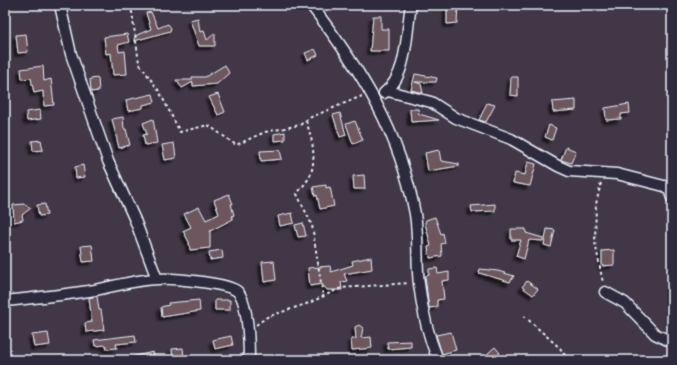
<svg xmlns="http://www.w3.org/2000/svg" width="677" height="365" font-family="Caveat,sans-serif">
	<defs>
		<filter id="shadow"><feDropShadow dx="-3.5" dy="3.5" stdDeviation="1" flood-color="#0009"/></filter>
	</defs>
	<rect width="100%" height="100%" fill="#423747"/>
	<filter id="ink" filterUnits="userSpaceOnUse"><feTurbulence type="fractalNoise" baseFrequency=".025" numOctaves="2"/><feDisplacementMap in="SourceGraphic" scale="8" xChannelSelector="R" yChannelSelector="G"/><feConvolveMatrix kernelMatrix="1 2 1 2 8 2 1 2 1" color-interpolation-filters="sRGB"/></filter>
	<g filter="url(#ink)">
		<!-- building -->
		<path fill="#6d565d" stroke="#e8f1f8" filter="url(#shadow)" d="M447 5H458L457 23 447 24Z
			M151 12 158 28 168 24 171 28 170 31 134 41V39L137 35 151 29 146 13Z
			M373 16H381V29H389V51H370Z
			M198 18 200 32 204 31 207 40 215 33V46H199L190 20Z
			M26 34 28 52 18 53 16 35Z
			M127 34 129 42 118 45 119 52 125 51 127 74 113 75 111 53 106 54 104 37Z
			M315 49 318 55 308 60 305 53Z
			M225 65 229 73 217 84 193 86V82L182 88 176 80H192V77H205Z
			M43 66 44 81 51 79 54 105 44 106 43 91 34 93 31 78 22 79 21 69Z
			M415 74 437 78 436 82H415L421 84 423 93 411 90Z
			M511 77H518V96L510 95Z
			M98 78 99 91 91 92 90 79Z
			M153 94 155 102 143 105V108L128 111 126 100Z
			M218 94 225 112 218 115 209 97Z
			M576 100V110L553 112 552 102Z
			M487 103 495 105 486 122 479 120Z
			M629 104 630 113 621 114V119L606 120 605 108Z
			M410 109H418L419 114 439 120 411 122Z
			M40 110 41 119 27 121 26 112Z
			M340 113 346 135 340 137 333 115Z
			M123 117 124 129H126L130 145 119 148 112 119Z
			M153 119 157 143 145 145 143 135 147 134 143 123Z
			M355 121 363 140 353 144 346 124Z
			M549 125 556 128 552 140 545 137Z
			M285 132V140L274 141V134Z
			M41 140 43 150 33 151 32 141Z
			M174 143 176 158 165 160 162 145Z
			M566 147 576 151 571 163 561 160Z
			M280 150 282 159 261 161 260 151Z
			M439 150 441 161 459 164V166L428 171 425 153Z
			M528 162 536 164 530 186 513 183 515 173 525 175Z
			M83 165 85 177 76 178 75 167Z
			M364 175 365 189H354L353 176Z
			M326 185V188L330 187 334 206 320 209 317 195 315 196 313 187Z
			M229 194 233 204H231L234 215 232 216 233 219 210 231V248L190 250 189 242 183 231 191 227 184 214 199 207 206 220 219 214 214 200Z
			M24 204 31 208 22 215 23 220 14 222 13 205Z
			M45 204 47 215 39 216 37 205Z
			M495 204V211L472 212 471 206Z
			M292 213 294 223 280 226 278 216Z
			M435 217 441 234 443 233 445 243 441 244 442 256 430 258 428 247 431 246 425 223 426 220Z
			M303 223 306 236 298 237 295 225Z
			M511 229H526V233L543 238V241L529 240 524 259 516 256 521 240H511Z
			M547 229 555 230 551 247 544 245Z
			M92 245 94 261 83 262 81 246Z
			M222 250 223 258 210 260 209 252Z
			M614 250V265L602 266V251Z
			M371 257 372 269 344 274 347 281 341 282 342 290H327L322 284 310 286 308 268 330 266 331 272 353 265 352 261Z
			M274 261 276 280 264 282 262 262Z
			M437 268 438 274 449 272V280L442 281 444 299 437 300V307L429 308 425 276 429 275V269Z
			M480 269 498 271 514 276 510 282 479 273Z
			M527 281 538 289 533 295 522 287Z
			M97 296 99 310H101L104 330 86 332 85 323 92 322 89 298Z
			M199 300 200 311 162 317 161 307 169 305 168 303Z
			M215 300H230V310H215Z
			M359 325 363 328 361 338 371 337 372 348 352 350 351 339H356L355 327Z
			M451 332 456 350 442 354 436 335Z
			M48 333 50 345 34 347 32 335Z
			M135 335 136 342 116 344 117 348 107 349 106 345 95 346 94 340Z
			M231 336 233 345 215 349 213 340Z
			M411 341V347L388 349 387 342Z
			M495 347 500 353 492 360 487 354Z
			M183 348 184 360H173L172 349Z
			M153 352 155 360H131V357Z"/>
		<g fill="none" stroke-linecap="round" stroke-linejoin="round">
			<defs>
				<path id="minor" d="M60 5 71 54 108 161 135 220 157 279
					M311 5C361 70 400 132 415 214 419 239 416 261 419 284 422 309 428 336 438 360
					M388 91 431 102 456 118 511 139 558 166 569 171 617 174 664 186 669 189 672 198
					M384 93C408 76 406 33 411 5
					M605 292 625 303 655 334 672 342
					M5 301C35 298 65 295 95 290 116 286 138 279 158 279 172 278 230 283 238 292 248 302 249 345 249 360"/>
			</defs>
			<!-- minor casing -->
			<use href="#minor" stroke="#e8f1f8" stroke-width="13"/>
			<!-- path -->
			<path stroke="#e8f1f8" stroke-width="2" stroke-dasharray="3 3" stroke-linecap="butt" d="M131 5 139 63 159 91 180 132 208 125 236 145 265 132 300 125 309 118 362 96
				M306 121C312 138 317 158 310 176 307 182 301 188 297 194L312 225 323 296
				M601 183 596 204 595 242 603 283
				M524 316 560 348 568 360
				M256 325 267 317 309 303 341 288 409 283"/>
			<!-- minor -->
			<use href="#minor" stroke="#2f2a3d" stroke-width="10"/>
		</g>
	</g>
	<!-- margin -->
	<rect width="677" height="365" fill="none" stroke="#2f2a3d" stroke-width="20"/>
	<rect x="10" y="10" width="657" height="345" fill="none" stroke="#e8f1f8" stroke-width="1.5" filter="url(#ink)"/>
</svg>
